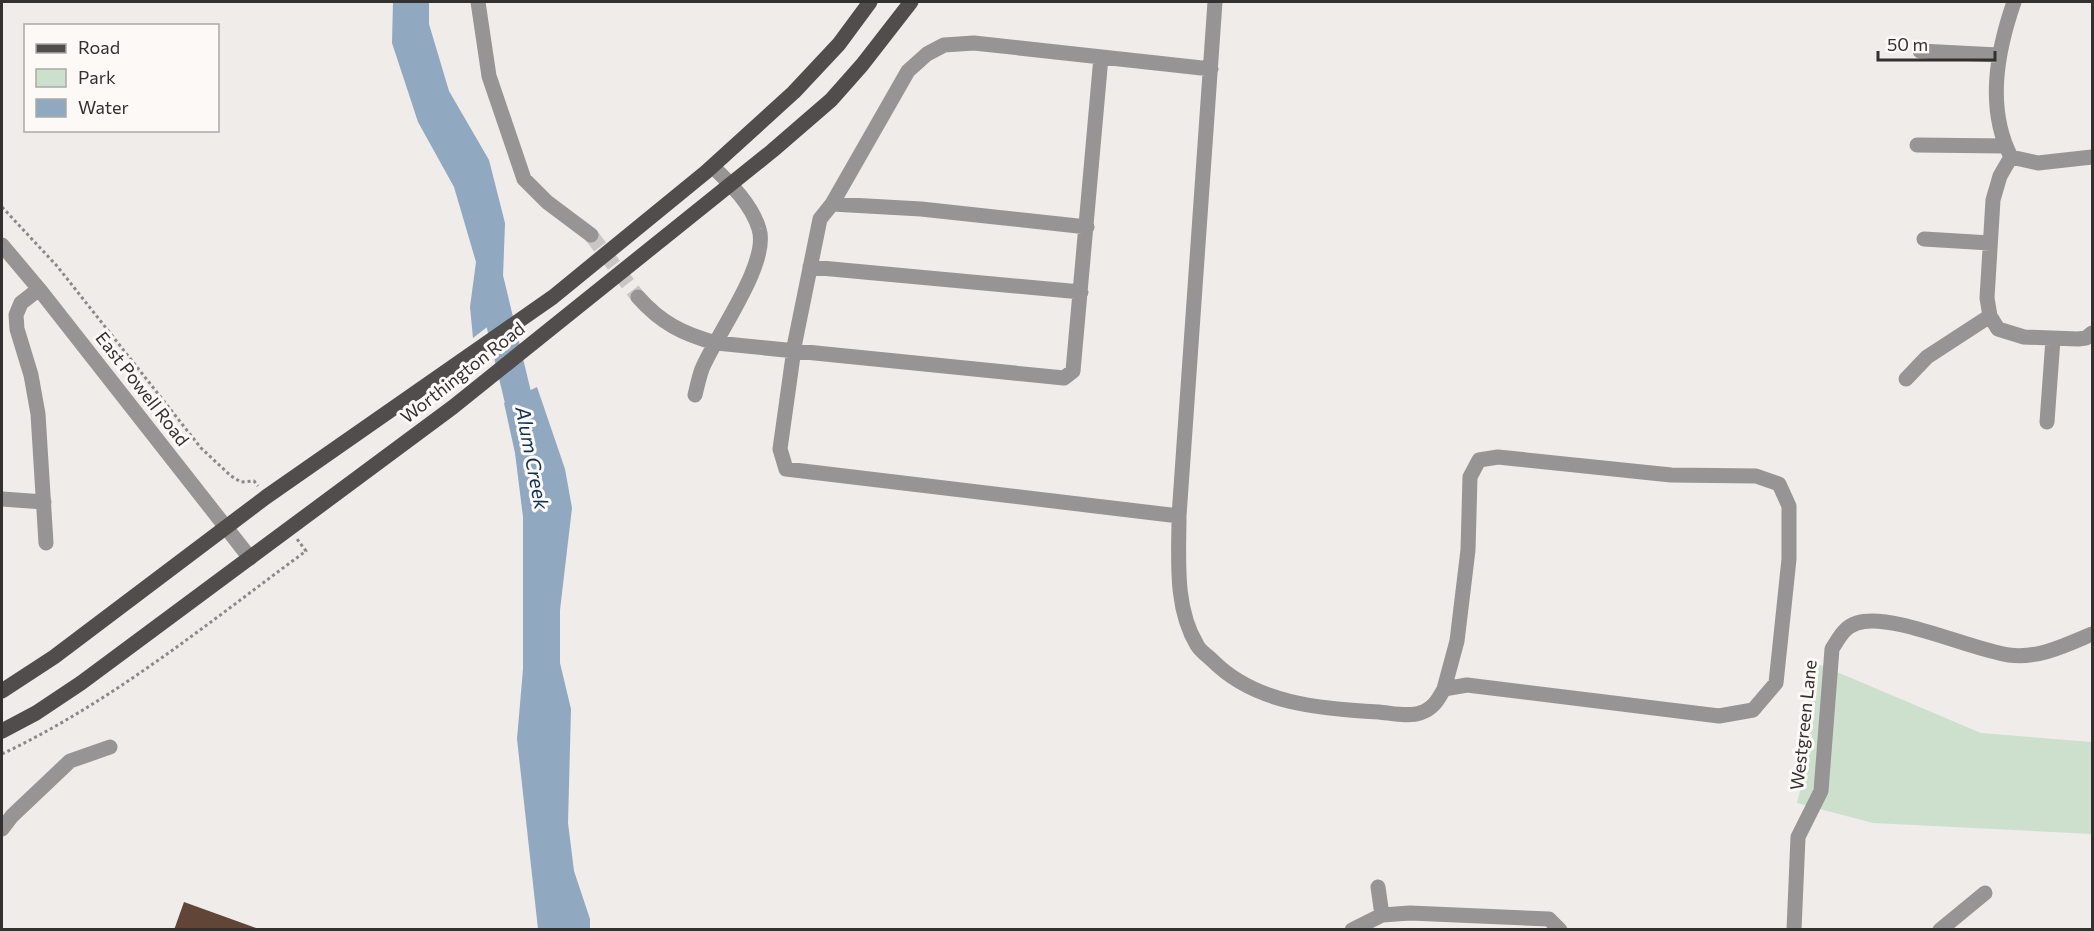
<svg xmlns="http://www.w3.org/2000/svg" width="2094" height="931" font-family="Commissioner,sans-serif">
	<rect width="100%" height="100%" fill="#efecea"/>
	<!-- green -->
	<path fill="#cde0ce" d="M1811 661 1981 733 2092 742V834L1873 823 1797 803 1803 779Z"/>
	<!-- water -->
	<path fill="#91a8c1" d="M393 2H429V24L449 91 489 160 505 223 503 277 509 310 473 338 470 307 476 262 454 187 418 122 392 43Z
		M537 387 565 469 572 508 560 610V663L571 709 568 823 574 871 590 919V929H538L517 739 523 669V517L515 453 504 403Z"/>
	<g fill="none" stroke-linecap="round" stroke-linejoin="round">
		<!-- river -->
		<path stroke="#91a8c1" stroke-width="28" d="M490 281 527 435"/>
	</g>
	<!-- building -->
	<path fill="#614638" d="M184 902 256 928V930H174Z"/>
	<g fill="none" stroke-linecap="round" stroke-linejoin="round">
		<!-- minor-tunnel -->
		<path stroke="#c9c7c5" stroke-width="15" stroke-dasharray="15 8" stroke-linecap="butt" d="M591 235 638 297"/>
		<!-- path -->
		<path stroke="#8b8987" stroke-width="3" stroke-dasharray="3 3" stroke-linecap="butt" d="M2 207 57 266 201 448 231 476 241 482 254 481 258 486
			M2 754C112 702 208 623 306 551L297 539"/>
		<!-- minor -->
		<path stroke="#969494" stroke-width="15" d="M478 2 489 76 524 179 547 202 591 235
			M1215 2 1179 516C1179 558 1174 607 1197 645 1200 651 1208 656 1213 661 1256 704 1321 709 1379 712 1391 713 1409 717 1420 713 1433 709 1438 700 1444 689L1467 685 1719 716 1753 710 1776 683 1789 559V506L1779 484 1756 476 1671 475 1498 457 1479 460 1470 477 1468 550 1457 641 1444 689
			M2014 2C1997 51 1986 108 2011 157L2038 163 2092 157
			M1920 51 1998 55
			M1917 145 2005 146
			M2011 157 2000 176 1993 200 1987 298 1990 316 1998 329 2024 337 2078 339 2086 338 2092 333
			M832 204 921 209 1087 227
			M1924 239 1990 243
			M2 245 39 289 250 558
			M810 267 1081 292
			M39 289 21 303 16 315 17 329 31 375 38 414 46 543
			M638 297C661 323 683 334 716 343L1064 378 1073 371 1101 57
			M1906 379 1927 357 1990 316
			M695 395C697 387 699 377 702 369 716 335 770 263 759 229 752 205 731 184 713 167
			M2047 422 2053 339
			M2 499 44 502
			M1179 516 786 469 780 449 795 342 820 219 832 204 908 71 927 54 944 45 974 43 1211 69
			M2 829 12 816 70 761 110 747
			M1378 887 1382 915
			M1352 930 1382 915 1410 913 1549 919 1560 930
			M1794 930 1798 837 1821 791 1832 649C1839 638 1844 627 1857 623 1892 612 1971 650 2009 655 2038 659 2066 645 2092 634
			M1940 930 1985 893"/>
		<!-- major -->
		<path stroke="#504d4c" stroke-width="15" d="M2 691 54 657 266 497 553 297 706 172 794 92 839 44 870 2
			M2 731 36 713 81 683 453 407 772 151 831 100 862 65 911 2"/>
	</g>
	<g text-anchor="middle" stroke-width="6" stroke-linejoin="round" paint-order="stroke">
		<!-- street labels -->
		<g font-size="18" fill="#323130" stroke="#fcf9f7">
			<text transform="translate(463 373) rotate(-38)" y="6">Worthington Road</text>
			<text transform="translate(142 389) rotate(52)" y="6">East Powell Road</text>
			<text transform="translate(1804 725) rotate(-84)" y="6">Westgreen Lane</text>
		</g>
		<!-- water labels -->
		<g font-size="20" font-style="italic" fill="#0c3153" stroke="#fcf9f7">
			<text transform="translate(532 458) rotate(79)" y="7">Alum Creek</text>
		</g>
	</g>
	<!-- border -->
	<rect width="2094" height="931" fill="none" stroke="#323130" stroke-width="6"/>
	<!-- legend -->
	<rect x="24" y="24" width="195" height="108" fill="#fcf9f7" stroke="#aba9a7" stroke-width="1.5"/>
	<rect x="36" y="44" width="30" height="9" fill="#504d4c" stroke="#aba9a7" stroke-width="1.5"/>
	<text x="78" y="54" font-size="18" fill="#323130">Road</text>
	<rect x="36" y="69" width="30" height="18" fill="#cde0ce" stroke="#aba9a7" stroke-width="1.5"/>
	<text x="78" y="84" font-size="18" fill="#323130">Park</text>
	<rect x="36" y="99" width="30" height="18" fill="#91a8c1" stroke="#aba9a7" stroke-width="1.5"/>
	<text x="78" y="114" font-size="18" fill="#323130">Water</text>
	<!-- scale -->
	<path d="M1878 51v9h117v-9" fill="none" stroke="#323130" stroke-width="3"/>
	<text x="1887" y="51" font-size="18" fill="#323130" stroke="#fcf9f7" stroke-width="4.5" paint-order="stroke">50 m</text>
</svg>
